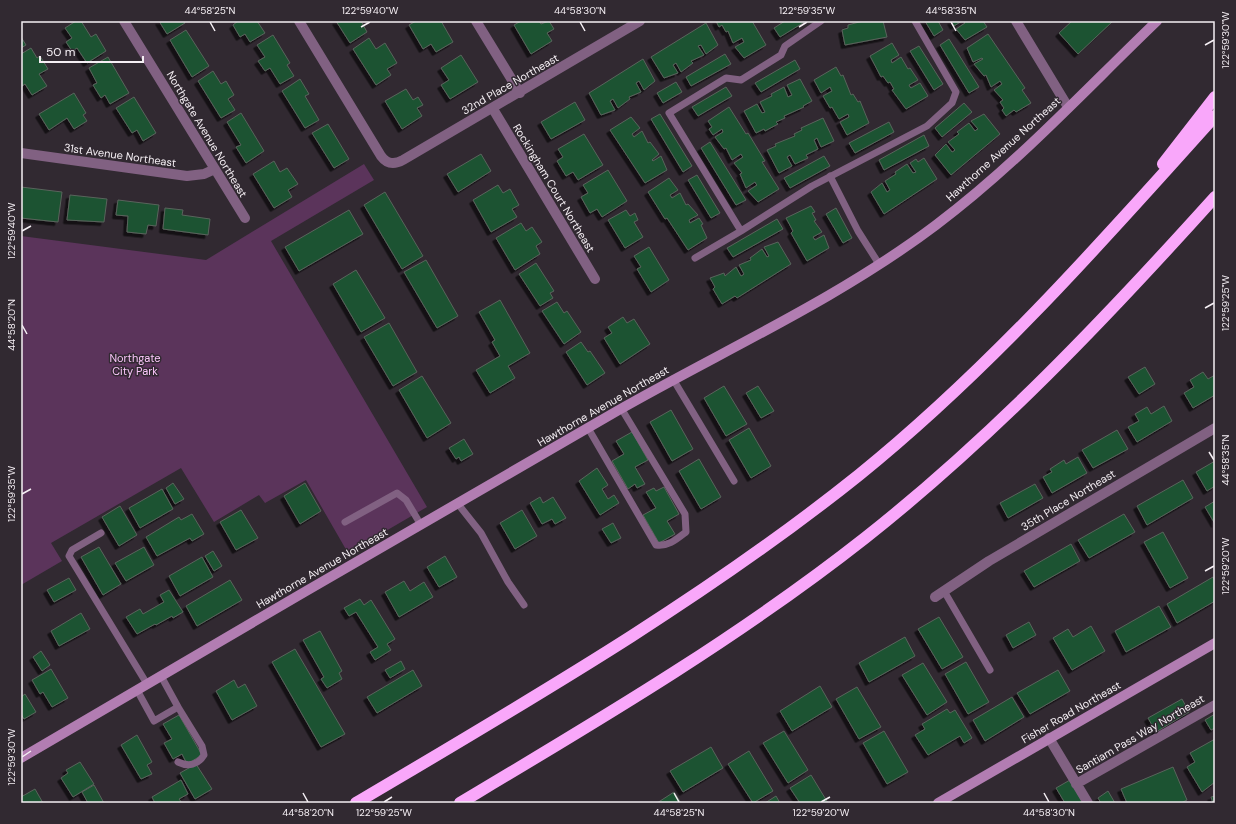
<svg xmlns="http://www.w3.org/2000/svg" width="1236" height="824" font-family="'DM Sans',sans-serif">
	<defs>
		<filter id="shadow"><feDropShadow dx="-3.5" dy="3.5" stdDeviation="0" flood-color="#0009"/></filter>
	</defs>
	<rect width="100%" height="100%" fill="#312931"/>
	<!-- green -->
	<path fill="#5b345b" d="M364 164 374 180 271 241 427 507 348 553 306 480 265 503 259 495 214 522 181 468 51 543 62 561 21 585V236L206 260Z"/>
	<!-- building -->
	<path fill="#1b5331" stroke="#59645c" filter="url(#shadow)" d="M76 21H81L91 37 96 34 106 51 87 63 77 48 72 51 66 42 72 38 65 28Z
		M159 21H184L185 23 167 34Z
		M238 21H257L265 33 250 42 245 34 240 37 233 25Z
		M336 21H361L367 32 350 43Z
		M416 21H441L453 42 436 52 431 44 423 49 409 25Z
		M521 21H539L541 24 549 21 554 29 547 33 552 41 531 54 514 25Z
		M716 21H752L766 45 744 58 735 47 744 42 742 38 733 43 728 31 726 32 722 25 719 27Z
		M785 21H806L780 37 774 28Z
		M863 21H883L887 37 845 45 842 30 848 28V25Z
		M925 21H938L943 30 934 36Z
		M951 21H962L954 26Z
		M963 21H983L987 27 965 40 956 29 965 23Z
		M1072 21H1113L1078 54 1059 33Z
		M706 23 718 45 706 54 701 45 698 46 704 55 691 61 693 63 681 72 676 63 673 65 678 73 664 78 651 57Z
		M186 30 209 66 192 77 170 40Z
		M988 34 1025 88 1022 90 1031 103 1016 112 1014 110 1006 116 1002 110 1004 108 1000 102 1003 100 994 90 1002 84 1000 81 991 87 986 75 984 76 974 64 983 59 982 58 973 62 967 48Z
		M273 35 290 63 287 65 294 76 280 84 270 68 265 71 258 61 265 57 257 45Z
		M21 37 26 45 21 48Z
		M369 38 376 49 385 43 397 63 387 69 391 75 376 85 353 49Z
		M949 39 979 87 969 93 940 45Z
		M892 43 899 55 891 60 892 63 901 57 908 69 910 68 918 80 909 85 910 87 911 88 920 83 928 96 906 109 892 90 894 89 890 82 888 83 883 76 881 77 870 56Z
		M919 46 943 84 934 90 910 51Z
		M31 48 37 58 40 56 48 69 39 74 47 86 32 95 25 84 22 86 21 84V54Z
		M725 54 731 64 691 86 686 77Z
		M461 55 478 82 450 99 441 85 449 80 441 68Z
		M108 57 129 93 110 104 105 95 101 98 93 85 97 83 89 68Z
		M643 59 655 81 644 90 639 81 636 83 641 92 629 97 630 99 618 108 613 99 610 101 615 110 601 115 589 93Z
		M795 60 800 69 761 92 755 83Z
		M836 67 841 76 843 75 851 95 853 94 858 102 860 101 869 123 847 135 840 122 849 117 848 114 839 119 832 107 830 108 823 96 832 91 830 87 821 93 814 80Z
		M213 71 221 84 226 81 234 95 228 99 235 110 221 118 198 81Z
		M300 79 309 94 305 96 319 120 305 128 282 91Z
		M800 79 812 101 803 106 804 107 784 116 785 118 776 122 778 124 765 131 764 129 756 133 744 111 757 104 762 113 765 112 760 102 772 96 771 94 784 87 788 97 792 95 787 85Z
		M676 82 682 92 663 103 657 93Z
		M726 87 732 96 698 116 692 107Z
		M406 89 413 100 418 97 423 105 417 108 422 116 402 129 385 101Z
		M74 93 86 113 83 115 87 121 74 129 67 118 49 130 39 114Z
		M134 97 156 133 143 141 137 130 132 133 116 108Z
		M575 102 585 120 551 139 541 122Z
		M964 103 972 112 942 137 935 128Z
		M729 107 746 134 748 133 765 161 762 162 779 189 758 202 748 191 757 185 756 184 755 182 746 188 740 174 742 173 734 163 743 157 742 156 741 154 732 160 726 148 724 149 715 137 723 132 722 129 713 135 709 129 712 127 708 121Z
		M241 113 264 151 246 163 236 147 241 145 227 122Z
		M660 114 692 166 683 172 651 119Z
		M984 114 1000 134 951 175 935 155 946 144 952 152 954 151 955 150 948 142 959 134 957 132 969 123 975 131 976 130 978 129 971 121Z
		M631 117 640 128 632 134 634 137 642 131 648 143 650 142 659 154 652 160 653 161 661 156 667 170 645 183 610 130Z
		M823 118 834 141 821 147 817 138 814 140 818 149 806 155 808 158 795 164 790 155 787 157 792 166 779 173 767 150 776 146 775 144 795 136 794 134 802 130 801 128Z
		M889 122 894 132 855 153 849 143Z
		M328 124 349 159 334 168 312 133Z
		M584 134 603 165 578 180 573 172 566 176 557 161 563 157 558 149Z
		M924 135 929 146 884 170 879 160Z
		M710 142 746 200 736 205 701 148Z
		M481 154 491 171 458 192 447 174Z
		M824 156 830 166 790 188 784 178Z
		M924 158 937 179 884 214 871 192 882 183 887 192 890 190 885 181 896 174 895 172 907 164 913 173 916 172 910 163 916 159 918 162Z
		M274 161 280 172 287 168 298 184 288 190 292 197 274 208 253 174Z
		M608 170 627 201 602 217 597 209 590 213 581 197 588 193 583 185Z
		M697 175 720 213 711 218 688 180Z
		M669 178 678 190 670 195 672 198 680 193 686 205 688 204 698 215 689 220 690 223 699 218 703 224 701 225 707 238 688 250 667 218 665 219 648 192Z
		M498 185 503 193 510 189 519 205 512 209 517 217 491 232 473 200Z
		M21 187 62 192 58 222 21 218Z
		M385 192 423 256 402 269 364 205Z
		M70 195 107 199 104 222 67 220Z
		M118 200 159 205 156 226 148 225 146 234 127 232 128 216 116 215Z
		M811 206 815 212 812 213 816 220 814 221 822 232 813 237 815 240 824 235 829 248 807 261 791 233 793 231 786 218Z
		M165 208 183 210 182 215 210 219 208 235 163 229Z
		M836 208 852 238 843 243 826 214Z
		M349 210 363 234 299 271 285 247Z
		M626 210 630 216 635 213 638 220 634 222 643 237 625 248 608 220Z
		M777 219 783 229 733 257 727 248Z
		M521 223 526 231 532 227 542 242 536 246 540 254 515 270 496 238Z
		M778 242 791 264 737 298 735 296 722 304 713 289 715 287 710 278 724 273 725 276 736 267 741 276 743 275 744 274 739 265 751 260 750 258 762 249 767 257 769 256 764 247Z
		M649 247 669 280 651 292 637 269 641 267 634 256Z
		M426 260 458 316 437 328 404 272Z
		M536 263 554 291 550 293 553 298 540 306 519 274Z
		M356 270 385 318 361 332 333 284Z
		M500 300 530 353 508 366 515 378 490 393 476 370 500 356 492 342 495 340 479 312Z
		M557 302 564 313 567 311 581 332 564 344 542 311Z
		M623 317 627 323 634 319 650 344 620 364 604 338 612 333 608 327Z
		M389 323 417 372 393 386 364 337Z
		M581 342 588 352 590 351 605 373 587 385 566 352Z
		M1145 367 1155 384 1139 394 1128 377Z
		M1203 372 1208 379 1215 375V395L1193 408 1184 393 1194 387 1190 380Z
		M422 376 451 423 427 438 399 390Z
		M724 386 747 424 726 436 704 398Z
		M758 386 774 411 761 418 746 393Z
		M1164 406 1172 421 1137 442 1128 427 1139 421 1135 414 1147 407 1151 414Z
		M671 410 693 449 672 461 650 422Z
		M749 428 771 466 751 478 729 440Z
		M1117 430 1128 449 1093 468 1082 450Z
		M632 432 648 460 635 467 645 484 637 488 635 484 628 489 612 461 624 454 616 441Z
		M464 439 473 454 461 461 459 457 456 459 449 448Z
		M1078 457 1087 473 1052 493 1043 477 1052 472 1050 469 1064 460 1066 464Z
		M699 459 721 497 701 509 679 471Z
		M1215 461V486L1207 491 1196 472Z
		M597 468 608 485 602 489 608 499 614 495 619 503 600 515 579 481Z
		M1183 480 1193 498 1147 525 1137 506Z
		M173 483 184 499 175 504 166 488Z
		M305 483 321 511 300 524 284 496Z
		M1035 484 1043 498 1008 518 1000 503Z
		M664 487 679 514 667 521 675 534 659 543 643 515 656 508 646 492 654 488 656 491Z
		M162 489 173 509 140 528 129 508Z
		M540 497 543 503 553 497 566 518 555 524 552 519 542 524 530 503Z
		M1215 501V524L1205 507Z
		M120 506 137 535 119 546 102 517Z
		M241 510 258 538 236 550 220 522Z
		M522 510 537 536 515 549 500 523Z
		M192 514 204 534 192 541 190 538 157 556 146 537 179 517 181 520Z
		M1124 514 1135 532 1089 558 1078 540Z
		M613 523 621 538 611 543 602 529Z
		M1163 532 1188 578 1170 588 1144 542Z
		M1071 544 1080 561 1034 587 1024 571Z
		M99 547 121 584 103 595 81 557Z
		M144 547 154 565 126 581 115 563Z
		M213 551 222 566 214 571 205 556Z
		M445 556 457 577 439 587 427 567Z
		M202 557 213 577 180 596 169 576Z
		M1213 577 1215 581V601L1177 623 1167 604Z
		M69 578 76 590 54 602 47 590Z
		M230 580 242 600 197 626 186 606Z
		M404 581 410 591 424 582 433 597 399 617 385 592Z
		M169 590 183 612 173 618 172 616 156 625 155 624 137 634 126 617 140 609 143 614 164 602 160 595Z
		M360 599 364 605 371 600 395 639 387 644 391 650 375 660 370 652 378 647 356 612 349 616 344 608Z
		M1159 606 1171 627 1126 652 1115 631Z
		M81 613 90 629 59 646 51 631Z
		M939 617 963 657 942 669 918 629Z
		M1029 622 1036 635 1013 648 1006 635Z
		M1091 626 1105 651 1072 670 1053 638 1068 629 1073 637Z
		M320 631 342 671 339 673 342 679 327 688 321 679 324 677 303 640Z
		M905 637 915 656 869 682 859 663Z
		M295 649 345 734 321 747 272 662Z
		M41 651 50 665 42 671 33 657Z
		M401 661 405 669 390 678 385 670Z
		M966 662 989 702 968 714 945 674Z
		M923 663 947 702 927 715 902 675Z
		M51 669 68 698 52 707 43 692 40 694 32 680Z
		M413 670 422 686 377 713 367 697Z
		M1058 670 1070 691 1030 714 1017 693Z
		M234 680 238 688 245 684 257 706 232 720 216 691Z
		M820 686 832 707 792 731 780 711Z
		M857 687 881 727 859 739 836 699Z
		M25 694 36 712 24 719 21 714V697Z
		M1012 697 1024 717 985 741 973 720Z
		M1182 699 1189 712 1156 732 1148 718Z
		M947 709 950 713 955 710 972 738 964 743 960 736 928 755 915 735 925 729 922 724Z
		M1215 714V728L1211 730 1205 720Z
		M179 715 202 755 187 764 182 754 173 759 164 743 172 739 163 724Z
		M784 731 808 770 788 783 763 743Z
		M884 731 908 772 887 784 863 743Z
		M137 735 152 762 147 765 152 774 141 779 121 745Z
		M1215 739V782L1202 792 1187 767 1195 762 1190 753Z
		M711 747 723 768 683 792 670 771Z
		M749 751 773 791 753 803 728 764Z
		M80 762 94 784 73 797 61 778 68 773 66 770Z
		M196 764 212 789 195 799 180 773Z
		M1173 767 1187 800 1181 803H1127L1121 789Z
		M811 775 828 803H800L790 788Z
		M181 780 188 794 179 799 182 803H155L152 797Z
		M1070 780 1083 803H1065L1056 788Z
		M94 785 104 803H88L82 792Z
		M35 789 43 803H22L21 797Z
		M1108 791 1115 803H1101L1098 798Z
		M674 792 681 803H657Z
		M776 796 780 803H765Z
		M1215 796V803H1213L1211 797Z"/>
	<g fill="none" stroke-linecap="round" stroke-linejoin="round">
		<!-- lane -->
		<path stroke="#816182" stroke-width="7" d="M821 21 785 46 781 55 741 80 726 78 669 113 741 231 812 186 927 126 952 103 956 92 915 21
			M830 176 858 231 879 264
			M695 258 741 231
			M673 379 734 481
			M588 428 656 545C668 547 677 539 686 532L685 514 621 408
			M458 504 481 533 508 582 524 605
			M345 522 397 493 406 500 421 525
			M101 533 72 550 69 556 147 684
			M944 591 990 670
			M137 690 154 721 178 707 161 676
			M178 762C188 767 198 765 204 755L202 746 178 707"/>
		<!-- street -->
		<path stroke="#816182" stroke-width="10" d="M124 21 245 218
			M299 21 381 156C387 164 394 165 403 160L640 21
			M476 21 520 93
			M1016 21 1068 107
			M493 109 595 279
			M21 153 187 176 204 174 215 169
			M935 597 989 561 1215 428
			M1049 738 1088 803
			M1076 784 1215 705"/>
		<!-- secondary -->
		<path stroke="#b27db2" stroke-width="10" d="M21 758C219 642 418 525 617 411 724 350 838 299 936 225 1016 165 1085 90 1157 21
			M938 803 1215 643"/>
		<!-- highway -->
		<path stroke="#f9a7fa" stroke-width="12" d="M1163 164 1215 97
			M356 803C528 701 703 600 859 475 990 369 1103 241 1215 116
			M460 803C599 720 738 638 865 538 993 437 1106 318 1215 197"/>
	</g>
	<!-- ticks -->
	<path fill="none" stroke="#f5eff4" stroke-width="1.5" d="M210 22 215 31M580 22 585 31M951 22 956 31M361 27 370 22M799 27 807 22M1205 45 1214 40M22 231 31 226M1205 308 1214 303M22 325 27 334M1209 452 1214 460M22 494 31 489M1205 571 1214 566M22 757 31 751M303 793 308 802M674 793 679 802M1044 793 1049 802M384 802 392 797M821 802 830 797"/>
	<g text-anchor="middle" stroke-width="3" stroke-linejoin="round" paint-order="stroke">
		<!-- street labels -->
		<g font-size="11" fill="#f5eff4" stroke="#312931">
			<text transform="translate(510 84) rotate(-30)" y="4">32nd Place Northeast</text>
			<text transform="translate(207 134) rotate(59)" y="4">Northgate Avenue Northeast</text>
			<text transform="translate(1003 149) rotate(-42)" y="4">Hawthorne Avenue Northeast</text>
			<text transform="translate(120 155) rotate(8)" y="4">31st Avenue Northeast</text>
			<text transform="translate(554 188) rotate(59)" y="4">Rockingham Court Northeast</text>
			<text transform="translate(603 406) rotate(-30)" y="4">Hawthorne Avenue Northeast</text>
			<text transform="translate(1068 500) rotate(-31)" y="4">35th Place Northeast</text>
			<text transform="translate(322 568) rotate(-30)" y="4">Hawthorne Avenue Northeast</text>
			<text transform="translate(1071 712) rotate(-30)" y="4">Fisher Road Northeast</text>
			<text transform="translate(1140 734) rotate(-30)" y="4">Santiam Pass Way Northeast</text>
		</g>
		<!-- park labels -->
		<g font-size="11" fill="#fbc6fb" stroke="#312931">
			<text x="135" y="362">Northgate<tspan x="135" dy="13">City Park</tspan></text>
		</g>
	</g>
	<!-- border -->
	<rect width="1236" height="824" fill="none" stroke="#312931" stroke-width="44"/>
	<!-- scale -->
	<path d="M40 56v6h103v-6" fill="none" stroke="#f5eff4" stroke-width="2"/>
	<text x="46" y="56" font-size="12" fill="#f5eff4" stroke="#312931" stroke-width="3" paint-order="stroke">50 m</text>
	<rect x="22" y="22" width="1192" height="780" fill="none" stroke="#f5eff4" stroke-width="1.5"/>
	<g font-size="10" text-anchor="middle" fill="#f5eff4">
		<text x="210" y="14">44°58'25"N</text>
		<text x="370" y="14">122°59'40"W</text>
		<text x="580" y="14">44°58'30"N</text>
		<text x="807" y="14">122°59'35"W</text>
		<text x="951" y="14">44°58'35"N</text>
		<text transform="translate(1225 40) rotate(-90)" y="4">122°59'30"W</text>
		<text transform="translate(11 231) rotate(-90)" y="4">122°59'40"W</text>
		<text transform="translate(1225 303) rotate(-90)" y="4">122°59'25"W</text>
		<text transform="translate(11 325) rotate(-90)" y="4">44°58'20"N</text>
		<text transform="translate(1225 460) rotate(-90)" y="4">44°58'35"N</text>
		<text transform="translate(11 494) rotate(-90)" y="4">122°59'35"W</text>
		<text transform="translate(1225 566) rotate(-90)" y="4">122°59'20"W</text>
		<text transform="translate(11 757) rotate(-90)" y="4">122°59'30"W</text>
		<text x="308" y="816">44°58'20"N</text>
		<text x="384" y="816">122°59'25"W</text>
		<text x="679" y="816">44°58'25"N</text>
		<text x="821" y="816">122°59'20"W</text>
		<text x="1049" y="816">44°58'30"N</text>
	</g>
</svg>
